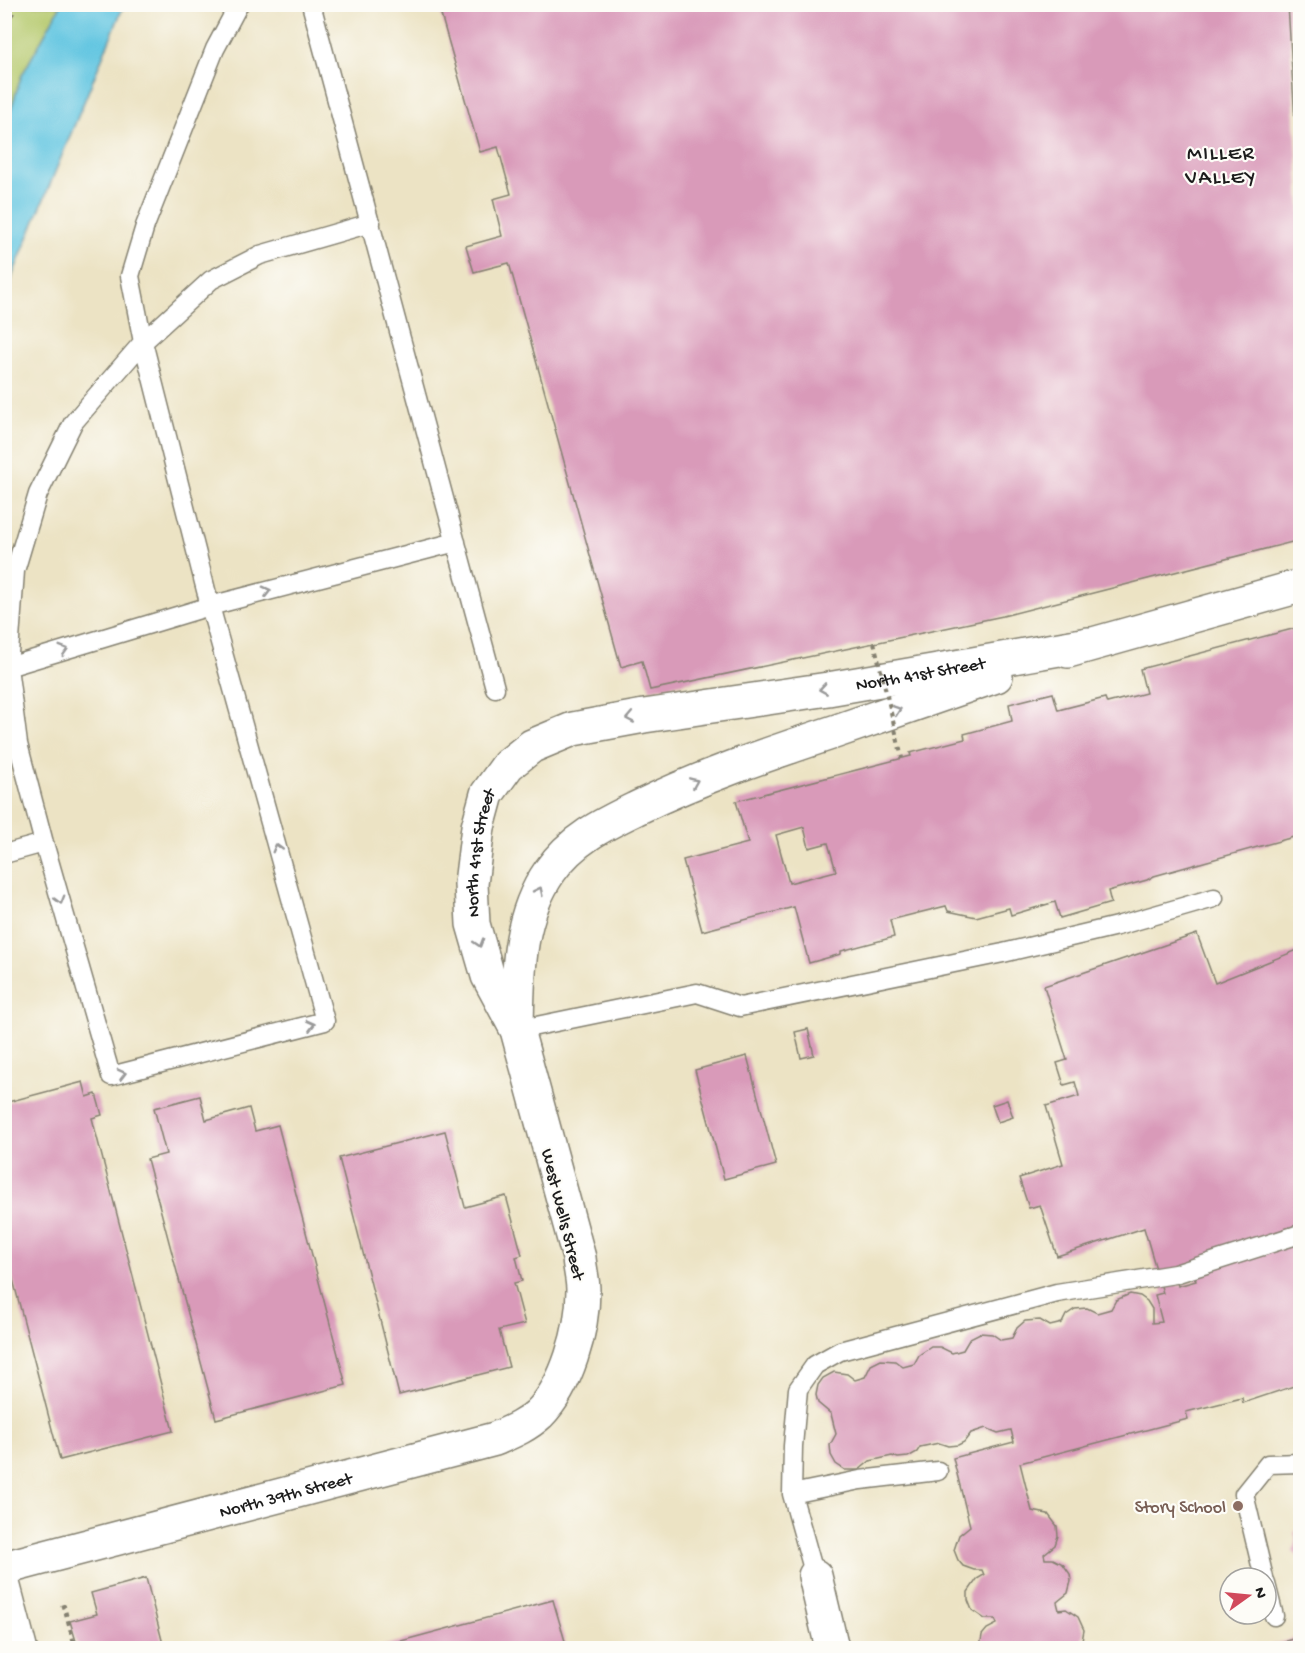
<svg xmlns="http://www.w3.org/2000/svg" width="1305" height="1653" font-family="'Gochi Hand',sans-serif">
	<rect width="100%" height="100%" fill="#fdfcf7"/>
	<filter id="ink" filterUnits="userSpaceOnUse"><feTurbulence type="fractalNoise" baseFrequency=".0167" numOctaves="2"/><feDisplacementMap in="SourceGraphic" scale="12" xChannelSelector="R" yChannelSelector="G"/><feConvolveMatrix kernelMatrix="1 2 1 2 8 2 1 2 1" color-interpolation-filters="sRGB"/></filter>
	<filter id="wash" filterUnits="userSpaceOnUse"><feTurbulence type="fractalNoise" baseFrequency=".008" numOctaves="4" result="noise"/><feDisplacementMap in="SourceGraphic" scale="24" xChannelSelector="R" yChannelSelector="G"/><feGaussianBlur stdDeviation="1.35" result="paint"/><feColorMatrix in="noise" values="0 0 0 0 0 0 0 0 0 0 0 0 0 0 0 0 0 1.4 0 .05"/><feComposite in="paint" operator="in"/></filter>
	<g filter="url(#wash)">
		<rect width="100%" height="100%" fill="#ece3c4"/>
		<!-- green -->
		<path fill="#b5c96d" stroke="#687244" stroke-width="1.5" d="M5 5H61L21 77 5 129Z"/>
		<!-- water -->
		<path fill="#63c6e1" stroke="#40717e" stroke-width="1.5" d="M61 5H124L13 274 5 303V129L21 77Z"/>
		<g id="blocks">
			<!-- building -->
			<path fill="#d99ab9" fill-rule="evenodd" d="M438 4H1288L1300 206V540L1003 616 650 690 642 661 621 667 509 263 474 272 466 246 502 236 493 199 511 194 498 147 480 152Z
				M1300 627V832L1297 836 1154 876 1147 880 1108 891 1111 903 1060 918 1055 902 1011 915 1009 908 976 917 948 911 946 906 890 920 894 937 841 951V954L809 963 794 907 702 931 683 860 748 843 736 801 911 756 910 753 965 739 964 734 1012 721 1009 704 1053 693 1058 710 1105 698 1107 703 1146 693 1140 669ZM804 827 809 848 828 843 836 871 789 883 776 835Z
				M1197 934 1215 983 1300 949V1384L1243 1403 1242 1398 1186 1412 1188 1419 1020 1463 1032 1511 1048 1514 1057 1526 1058 1536 1055 1545 1044 1554 1045 1559H1053L1063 1564 1070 1574 1071 1581 1068 1593 1057 1602 1059 1610 1066 1609 1078 1617 1084 1630 1082 1641 1076 1648H980L982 1635 987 1629 997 1624 995 1619H985L972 1610 968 1600V1592L977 1579 984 1575 982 1570H974L963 1566 958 1560 954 1550 959 1535 970 1526 953 1458 1014 1442 1011 1430 998 1433 986 1428 971 1433 964 1442 958 1445 948 1446 939 1443 920 1447 917 1452 908 1457 898 1458 892 1456 870 1461 859 1470H845L836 1464 831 1455 830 1445 836 1434 831 1414 818 1403 816 1395 818 1385 823 1378 834 1372 847 1374 855 1380 865 1377 871 1365 881 1360 895 1361 903 1367 914 1364 919 1355 931 1347H940L952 1353 963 1350 970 1338 980 1333 992 1334 1001 1340 1012 1338 1017 1328 1025 1321 1040 1320 1050 1326 1062 1323 1066 1315 1075 1309 1087 1308 1097 1313 1111 1309 1116 1300 1130 1294 1140 1296 1147 1301 1152 1309V1323L1162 1322 1155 1295 1163 1293 1144 1228 1057 1256 1040 1205 1029 1208 1019 1178 1063 1164 1046 1106 1079 1096 1075 1082 1064 1085 1057 1063 1067 1060 1044 986ZM1194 1273 1196 1281 1178 1286 1175 1274Z
				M808 1029 814 1055 801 1058 795 1032Z
				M747 1056 776 1165 724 1179 695 1070Z
				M83 1082 87 1097 96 1094 102 1115 92 1118 173 1431 60 1460 4 1245V1103Z
				M200 1096 206 1120 249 1108 255 1131 278 1125 346 1385 216 1419 147 1159 166 1154 154 1108Z
				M1007 1100 1013 1117 998 1122 992 1105Z
				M445 1131 465 1207 506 1196 522 1255 516 1257 522 1281 514 1283 525 1324 499 1330 509 1367 399 1395 339 1158Z
				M1300 1531V1559L1293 1551 1296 1539 1294 1532Z
				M146 1578 164 1648H78L70 1621 97 1614 91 1593Z
				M553 1600 567 1648H375Z
				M1300 1637V1648H1272L1271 1645Z"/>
		</g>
	</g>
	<g filter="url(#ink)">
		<use href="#blocks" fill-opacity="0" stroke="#848070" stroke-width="1.5"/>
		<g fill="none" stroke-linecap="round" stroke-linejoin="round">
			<defs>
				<path id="lane" d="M311 4 495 688
					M8 667 210 606 456 542
					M44 843 111 1076 325 1021 210 606 143 342 130 276 145 226 215 49 239 4
					M4 854 44 843 18 744 8 667 15 571 38 494 73 423 143 342 211 280 260 255 371 223
					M517 1030 697 993 740 1007 1003 953 1117 926 1214 898
					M792 1494 860 1480 938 1471
					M815 1576 792 1494 793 1446 798 1389 815 1365 840 1351 1057 1293 1175 1274 1300 1234
					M1264 1578 1244 1494 1268 1464 1300 1463
					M1266 1584 1274 1616"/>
				<g id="street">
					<path d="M1068 651 1300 586"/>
					<path d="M517 1029C518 974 517 918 550 871 572 839 604 824 637 808 703 776 768 754 837 731 890 713 943 694 996 676"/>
					<path id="s1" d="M4 1568 495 1439C511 1432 526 1426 539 1414 567 1386 583 1330 583 1290 583 1280 580 1269 579 1258L517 1030 488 976 473 924 471 884 478 827 487 794 508 765 532 746 573 729 644 716 828 689 1088 644"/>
					<path d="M815 1576 832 1648"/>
				</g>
				<path id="primary" d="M4 1587 20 1648"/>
			</defs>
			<!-- lane casing -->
			<use href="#lane" stroke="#848070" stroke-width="21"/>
			<!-- street casing -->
			<use href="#street" stroke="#848070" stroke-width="36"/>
			<!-- primary casing -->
			<use href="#primary" stroke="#848070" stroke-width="36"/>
			<!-- path -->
			<path stroke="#848070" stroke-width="4" stroke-dasharray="4.5 4.5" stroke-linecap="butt" d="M4 23 13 13 16 4
				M61 1607 64 1606 74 1644 62 1647"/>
			<!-- lane -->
			<use href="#lane" stroke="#fff" stroke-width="18"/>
			<!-- street -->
			<use href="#street" stroke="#fff" stroke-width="33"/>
			<!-- primary -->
			<use href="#primary" stroke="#fff" stroke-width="33"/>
			<!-- path-bridge -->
			<path stroke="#848070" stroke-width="4" stroke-dasharray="4.5 4.5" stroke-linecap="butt" d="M874 642 902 758"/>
		</g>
		<!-- one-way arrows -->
		<defs><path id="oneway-chevron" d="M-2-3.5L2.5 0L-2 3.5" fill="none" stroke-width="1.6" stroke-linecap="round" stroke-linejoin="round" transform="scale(1.5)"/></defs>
		<g stroke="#999">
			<use href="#oneway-chevron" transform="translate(267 591) rotate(-14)"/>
			<use href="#oneway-chevron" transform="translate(64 650) rotate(-17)"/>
			<use href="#oneway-chevron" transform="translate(823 689) rotate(171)"/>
			<use href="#oneway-chevron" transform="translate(897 710) rotate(-19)"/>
			<use href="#oneway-chevron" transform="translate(630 718) rotate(169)"/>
			<use href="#oneway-chevron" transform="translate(694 782) rotate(-23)"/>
			<use href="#oneway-chevron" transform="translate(277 848) rotate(-105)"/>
			<use href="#oneway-chevron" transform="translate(539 891) rotate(-64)"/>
			<use href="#oneway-chevron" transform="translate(60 900) rotate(74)"/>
			<use href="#oneway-chevron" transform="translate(479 943) rotate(73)"/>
			<use href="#oneway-chevron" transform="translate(311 1025) rotate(-14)"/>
			<use href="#oneway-chevron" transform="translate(122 1074) rotate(-14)"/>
		</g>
	</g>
	<!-- markers -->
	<circle fill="#8d6e63" stroke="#fdfcf7" stroke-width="2" cx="1238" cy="1506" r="6"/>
	<g text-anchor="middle" stroke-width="4.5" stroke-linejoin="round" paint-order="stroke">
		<!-- street labels -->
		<g font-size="18" fill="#1c1c1c" stroke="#fdfcf7">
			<text dy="6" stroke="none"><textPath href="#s1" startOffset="1671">North 41st Street</textPath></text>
			<text dy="6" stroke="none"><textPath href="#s1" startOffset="1149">North 41st Street</textPath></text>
			<text transform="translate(564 1214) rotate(76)" y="6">West Wells Street</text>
			<text dy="6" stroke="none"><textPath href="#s1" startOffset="291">North 39th Street</textPath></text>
		</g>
		<!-- education labels -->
		<g font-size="18" fill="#785e54" stroke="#fdfcf7" text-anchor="end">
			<text x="1226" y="1512">Story School</text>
		</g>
		<!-- quarter labels -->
		<g font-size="21" letter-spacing="1.5" fill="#1c1c1c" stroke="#fdfcf7">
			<text x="1221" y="159">MILLER<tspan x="1221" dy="24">VALLEY</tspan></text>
		</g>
	</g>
	<!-- margin -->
	<rect width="1305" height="1653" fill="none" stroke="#fdfcf7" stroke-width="24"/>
	<!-- north arrow -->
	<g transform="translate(1248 1596) rotate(75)"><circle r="28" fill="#fdfcf7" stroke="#a3a29f" stroke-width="1.5"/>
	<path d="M0-4.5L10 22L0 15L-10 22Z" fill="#d1495b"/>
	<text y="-9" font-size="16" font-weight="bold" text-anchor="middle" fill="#1c1c1c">N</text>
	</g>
</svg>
